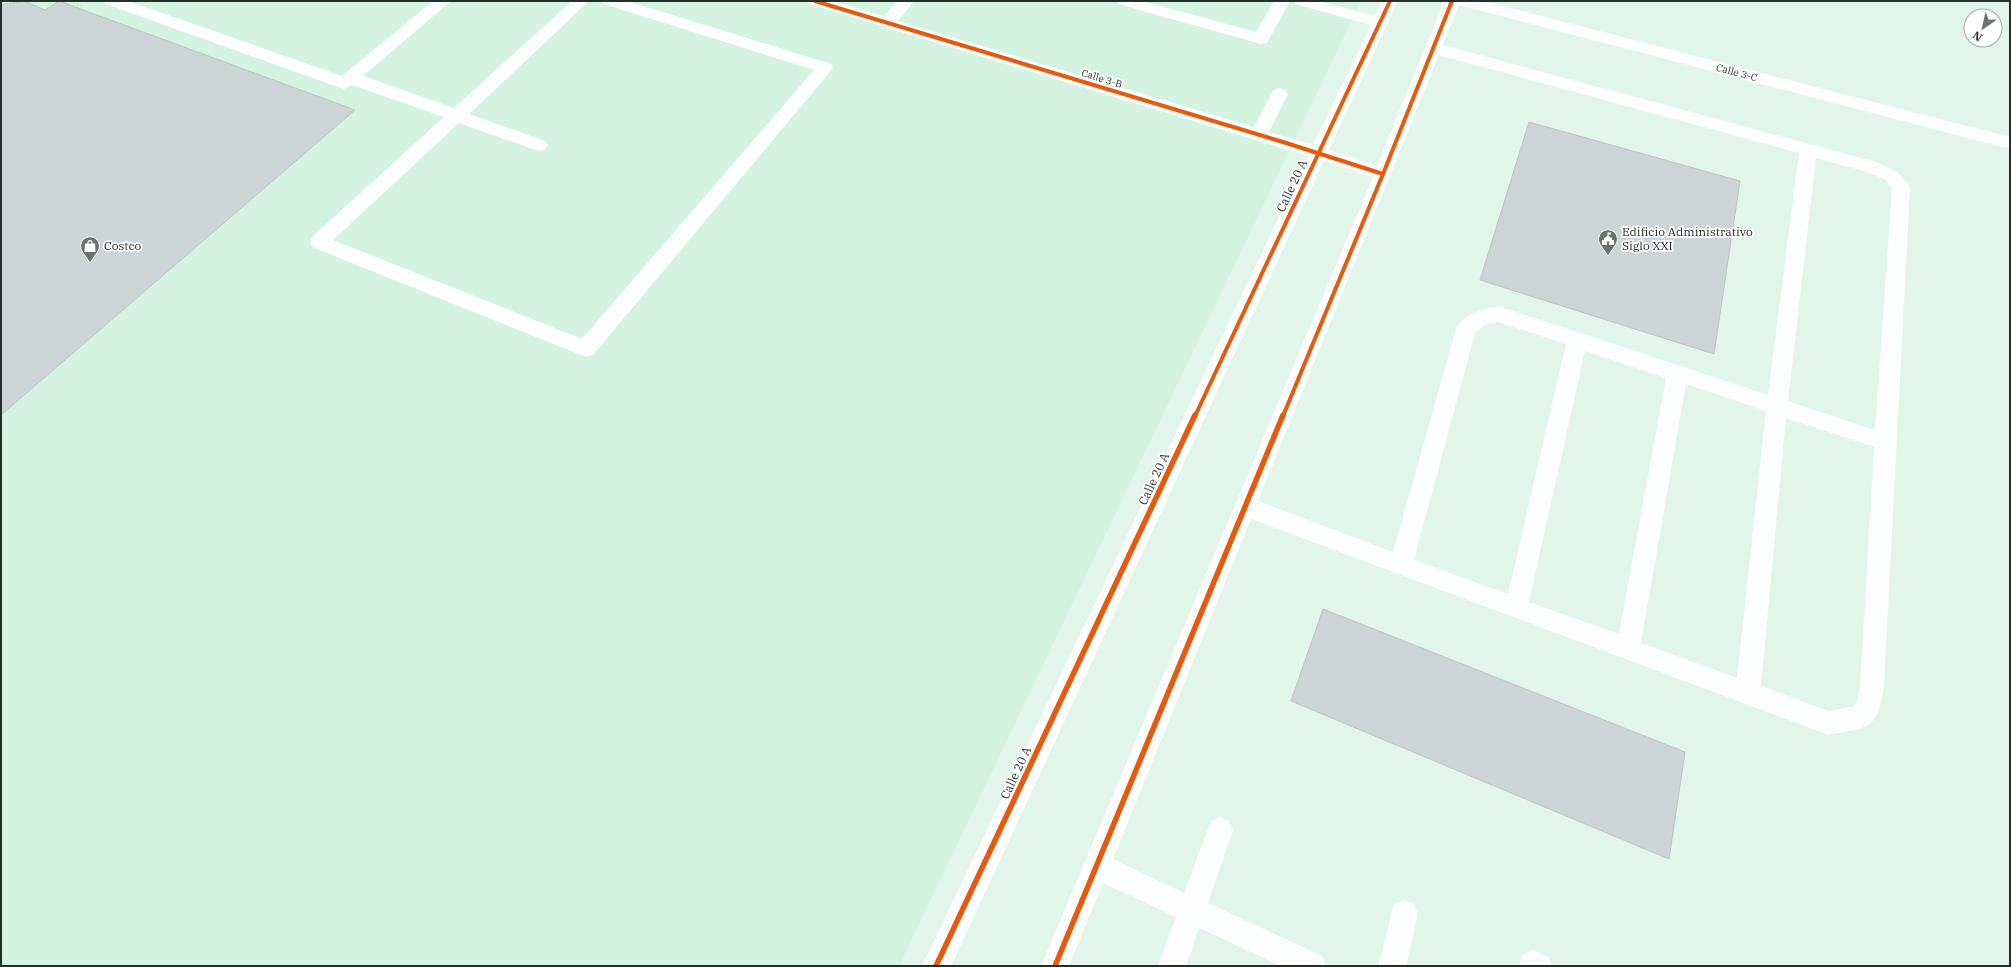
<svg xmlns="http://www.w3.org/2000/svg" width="2011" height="967" font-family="'IBM Plex Serif',serif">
	<rect width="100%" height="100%" fill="#e2f5ea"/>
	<!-- built -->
	<path fill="#d4f4e1" d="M1 1H1361L899 966H1Z"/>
	<!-- building -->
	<path fill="#cdd4d6" stroke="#bcc3c4" d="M24 1 45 10 59 1 355 110 1 415V5Z
		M1529 122 1740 181 1714 354 1480 280Z
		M1323 609 1685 752 1669 859 1291 701Z"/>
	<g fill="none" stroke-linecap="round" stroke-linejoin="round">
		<!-- path -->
		<path stroke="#d5dcd8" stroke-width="2" stroke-dasharray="1 2.5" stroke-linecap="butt" d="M67 1 83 6
			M1 5 24 1"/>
		<!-- minor -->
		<path fill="#fbfefc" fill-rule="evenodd" d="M104 1H128L342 76 433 1H451L363 76 454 108 572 1H589L469 114 545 141 548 145 545 149 539 151 533 149 459 123 333 240 582 339 814 70 604 4 602 1H627L831 64 833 68 593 355 586 357 312 247 310 242 312 237 444 117 352 85 344 89 338 87 106 4Z
			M807 1H832L884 16 897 1H914L898 21 1254 127 1273 90 1279 88 1285 90 1288 94 1269 132 1313 145 1371 25 1295 4 1293 1H1320L1375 16 1382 1H1398L1329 150 1377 166 1444 1H1483L2010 137V149L1459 5 1443 45 1876 162C1893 169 1901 172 1910 188L1884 686C1878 730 1869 727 1829 735L1251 519 1113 859 1184 893 1211 821 1220 817 1229 821 1233 830 1208 903 1322 956 1326 966H1281L1199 928 1186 966H1158L1176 917 1103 883 1069 966H1041L1373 177 1324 161 951 966H922L1308 156 809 4ZM1439 55 1799 153 1768 395 1498 306C1482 310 1465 313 1456 329L1393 552 1258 501ZM1816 158 1864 171 1885 179 1892 189 1875 430 1788 401ZM1498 322 1566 344 1508 594 1414 560 1475 333 1484 325ZM1585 351 1666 378 1619 634 1529 602ZM1686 384 1766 411 1737 678 1641 643ZM1786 418 1874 447 1860 686 1857 702 1854 706 1829 711 1761 686Z
			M1116 1H1142L1256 32 1274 1H1290L1267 43 1261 44 1118 4Z
			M1404 900 1414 904 1418 914 1406 966H1378L1394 904Z
			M1533 950 1548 956 1552 966H1519L1523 954Z"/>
		<defs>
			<path id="cycleway-far1" d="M815 1 1283 142 1383 174
				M1195 416 1390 1
				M1283 416 1383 174 1452 1"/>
			<path id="cycleway" d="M936 966 1195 415
				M1055 966 1283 415"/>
		</defs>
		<!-- cycleway-far1 casing -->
		<use href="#cycleway-far1" stroke="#fff" stroke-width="6"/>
		<!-- cycleway casing -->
		<use href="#cycleway" stroke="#fff" stroke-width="8"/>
		<!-- cycleway-far1 -->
		<use href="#cycleway-far1" stroke="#e8590c" stroke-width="4"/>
		<!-- cycleway -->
		<use href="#cycleway" stroke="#e8590c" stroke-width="5.5"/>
	</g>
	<!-- icons -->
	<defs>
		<symbol id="civic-pin" viewBox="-11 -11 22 30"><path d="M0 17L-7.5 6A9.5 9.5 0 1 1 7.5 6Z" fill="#66756d" stroke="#fff"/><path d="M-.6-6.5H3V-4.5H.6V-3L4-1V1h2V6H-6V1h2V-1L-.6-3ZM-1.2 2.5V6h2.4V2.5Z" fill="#fff"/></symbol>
		<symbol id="shop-pin" viewBox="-11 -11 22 30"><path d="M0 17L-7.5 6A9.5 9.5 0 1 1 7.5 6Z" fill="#66756d" stroke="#fff"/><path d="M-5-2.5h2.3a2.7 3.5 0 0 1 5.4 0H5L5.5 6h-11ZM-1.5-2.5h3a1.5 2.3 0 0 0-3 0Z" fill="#fff"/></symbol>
	</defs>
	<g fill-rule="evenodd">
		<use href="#civic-pin" x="1597" y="228" width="22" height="30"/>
		<use href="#shop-pin" x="79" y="235" width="22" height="30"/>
	</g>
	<g text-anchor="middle" stroke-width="3.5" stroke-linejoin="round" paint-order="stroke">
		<!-- far-street labels -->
		<g font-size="10" fill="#233029" stroke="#fff">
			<text transform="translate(1737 72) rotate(15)" y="4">Calle 3-C</text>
			<text transform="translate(1102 78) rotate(17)" y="4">Calle 3-B</text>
		</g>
		<!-- street labels -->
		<g font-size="12" fill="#233029" stroke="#fff">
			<text transform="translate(1292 186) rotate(-65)" y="4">Calle 20 A</text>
			<text transform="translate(1154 479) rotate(-65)" y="4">Calle 20 A</text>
			<text transform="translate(1016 773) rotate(-65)" y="4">Calle 20 A</text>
		</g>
		<!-- poi labels -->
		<g font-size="12" fill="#233029" stroke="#fff" text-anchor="start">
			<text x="1622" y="236">Edificio Administrativo<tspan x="1622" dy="14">Siglo XXI</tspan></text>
			<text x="104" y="250">Costco</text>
		</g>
	</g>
	<!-- border -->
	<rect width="2011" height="967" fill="none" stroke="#233029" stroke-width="4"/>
	<!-- north arrow -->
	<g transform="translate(1983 28) rotate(214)"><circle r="19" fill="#ffffff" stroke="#a7aca9"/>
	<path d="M0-3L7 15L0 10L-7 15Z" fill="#66756d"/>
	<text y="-6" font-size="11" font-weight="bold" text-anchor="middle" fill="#233029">N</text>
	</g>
</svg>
